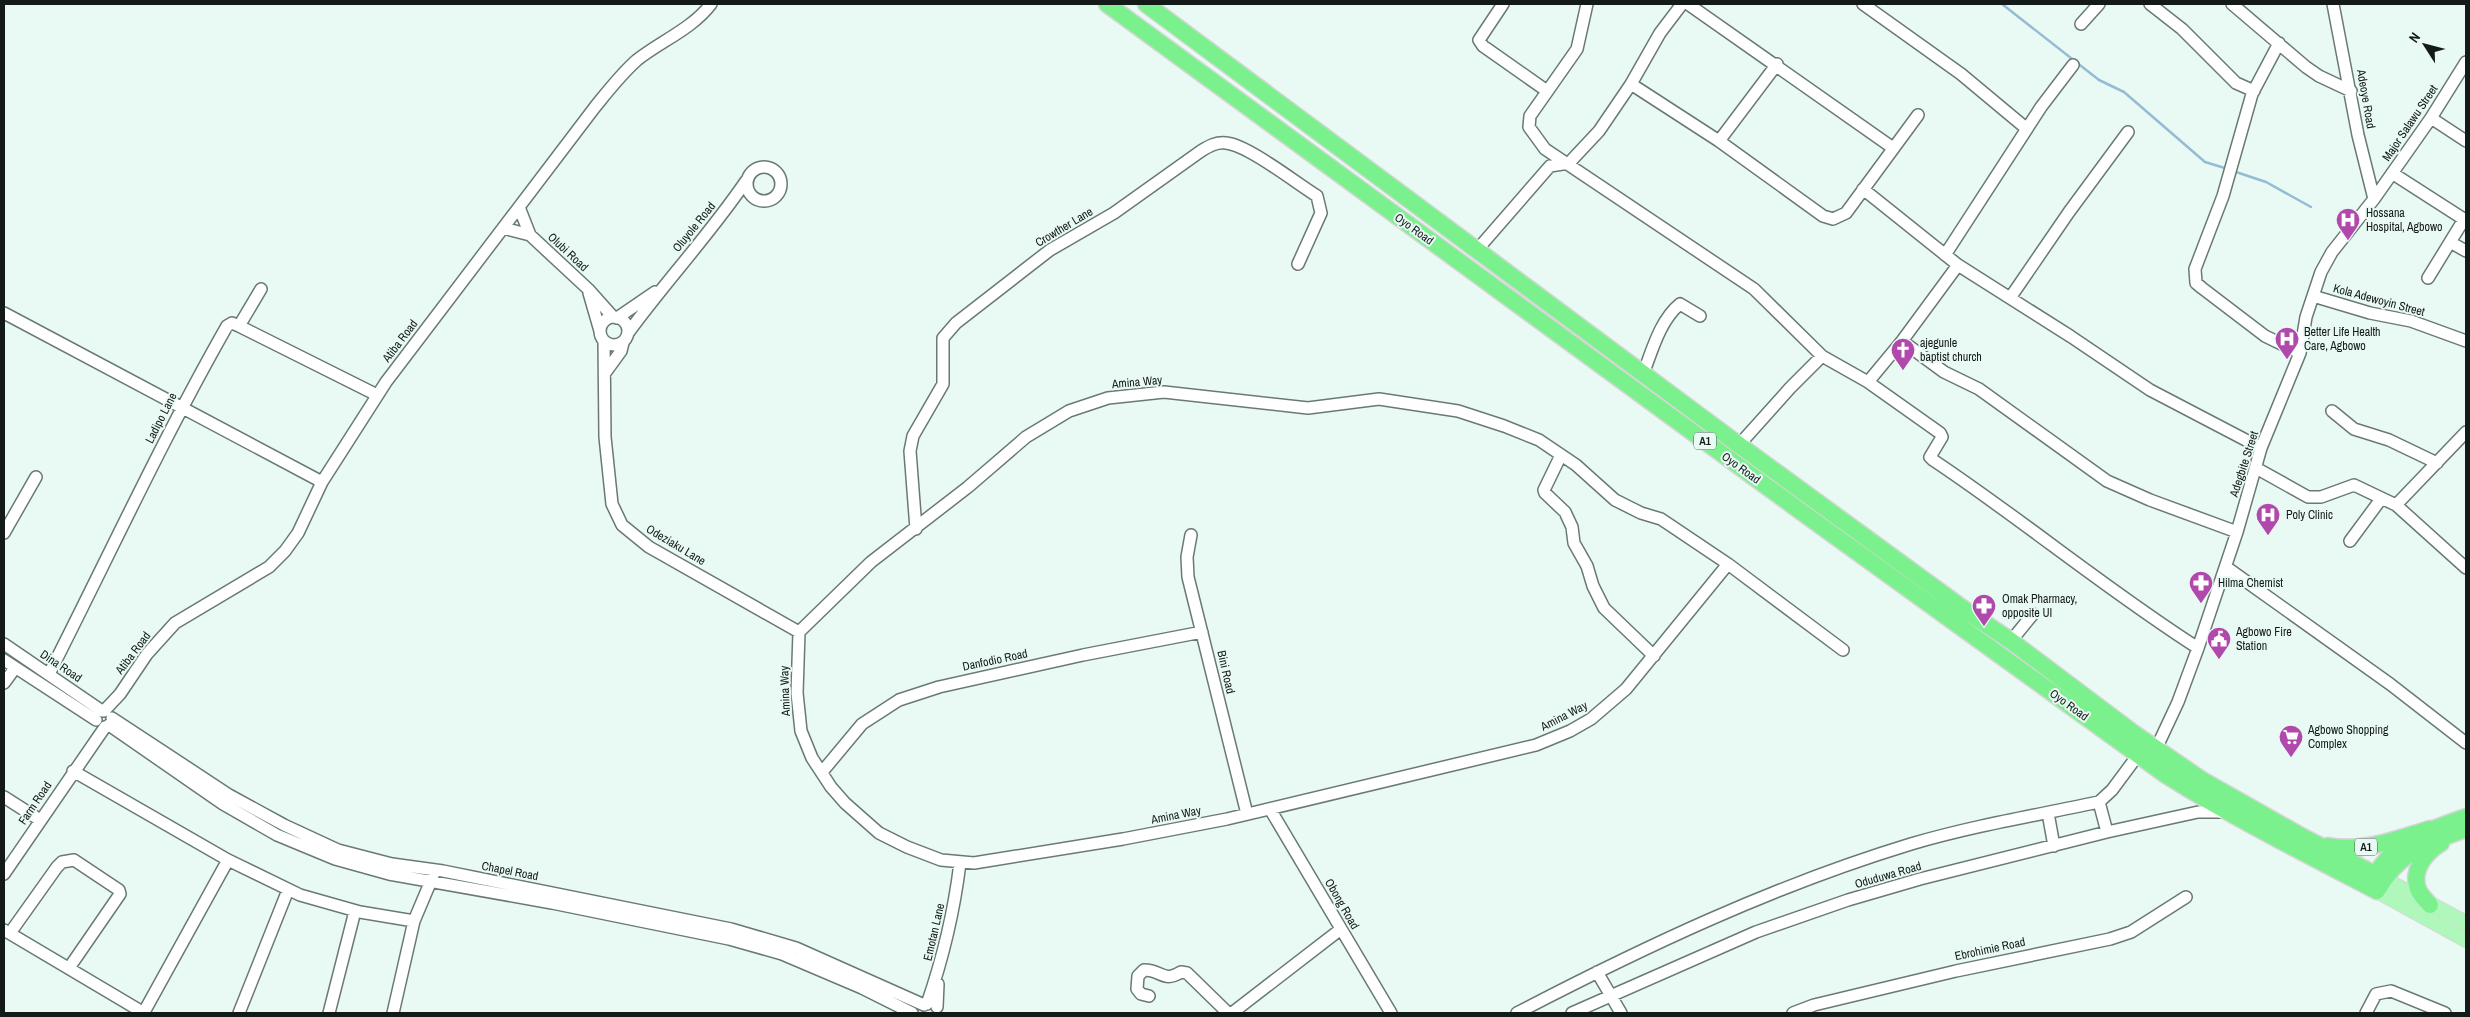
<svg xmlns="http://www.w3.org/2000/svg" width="2470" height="1017" font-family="'Archivo Narrow',sans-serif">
	<rect width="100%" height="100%" fill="#e9faf5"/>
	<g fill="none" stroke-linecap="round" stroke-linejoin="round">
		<!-- stream -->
		<path stroke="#95bbd5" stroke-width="2.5" d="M2002 4 2099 80 2124 92 2205 162 2228 169
			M2233 171 2266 182 2311 207"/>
		<defs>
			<path id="minor" d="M1503 4 1479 40 1483 46 1547 91
				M1587 4 1577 49 1530 116 1529 127 1545 149 1754 289 1822 356 1868 382 1940 433 1942 437 1930 457 1933 460C2023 520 2107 590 2198 648
				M1688 4 1893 148
				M1863 4 1961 74 2027 129
				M2150 4 2182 29 2236 83 2254 91
				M2232 4 2306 67 2319 76 2351 91
				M2333 4 2358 135 2374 199
				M2081 24 2099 4
				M2279 43 2252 94 2223 196 2195 269 2196 283 2202 288 2265 336 2300 353
				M1631 84 1719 141 1823 216 1833 219 1846 213 1918 115
				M2431 118 2466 141
				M1719 141 1777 64
				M747 184a17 17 0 1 1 34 0a17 17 0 1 1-34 0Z
				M2392 173 2462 218 2463 221 2428 278
				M1863 189 1958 265 2070 336 2150 390 2261 448
				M519 207 530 235
				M503 228 530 235 588 289 613 317
				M2450 242 2466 251
				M1477 250 1550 166 1569 163 1599 131 1631 84 1660 33 1682 4
				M1945 255 2041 107 2073 65
				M589 293 600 331
				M2313 296 2370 313 2411 321 2466 341
				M2010 298 2069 212 2128 132
				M4 313 322 482
				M600 331a14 14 0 1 1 28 0a14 14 0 1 1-28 0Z
				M617 318 655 292
				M239 326 261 289
				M628 333C666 281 710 234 746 181
				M604 341 605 437 612 504 622 525 649 547 799 632
				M1902 341 1944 372 1979 389 2107 481 2150 500 2237 532
				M605 373 621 351 623 343
				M1643 374C1652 351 1660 320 1680 304L1700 316
				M1868 382 1902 341 1958 265
				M2332 411 2354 429 2389 440 2437 463
				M1739 445 1790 388 1822 356
				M1561 455 1544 490 1545 493 1565 512 1572 527 1574 543 1587 566 1593 586 1604 608 1654 656
				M2256 468 2308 497H2321L2354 485 2396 505 2466 568
				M2396 505 2466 432
				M916 529 910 451 913 436 943 384V338L956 323 1050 250 1114 213 1201 151C1209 146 1216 142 1226 143 1248 145 1296 183 1317 196L1321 213 1298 264
				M4 533 36 477
				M1191 535 1187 557 1188 577 1247 814
				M2350 541 2381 499
				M1728 564 1626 689 1591 719 1570 731 1536 745 1227 819 1123 839 974 863 941 860 907 847 879 833 845 803 831 787 812 758 801 731 797 693 799 632 871 562 968 487 1026 437 1069 411 1108 398 1164 392 1308 408 1379 399 1458 411 1504 426 1539 440 1576 465 1615 500 1641 513 1661 519 1728 564 1843 650
				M2226 567 2390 684 2466 743
				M2011 641 2033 614
				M4 644 102 711
				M4 660 96 720
				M49 674C108 558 162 440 227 326L232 323 239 326 377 395
				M4 683 15 668
				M104 711 120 694 147 654 175 623 269 567 285 551 298 533 322 482 386 382 595 107C608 91 621 74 637 60 661 41 692 29 711 4
				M112 718 229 795 284 825 338 850 392 864 443 871 731 929 796 948 924 1005
				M109 725 223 804 277 835 335 859 389 874 552 903 729 939 782 954 862 988 912 1013
				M2156 749 2178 702 2198 648 2237 532 2261 448 2300 353 2306 317 2321 272 2332 252 2374 199 2431 118 2466 62
				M73 771 228 860 300 895 360 912 414 921
				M822 772 862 724 899 700 939 687 1083 655 1202 632
				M4 797 40 820
				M2099 802 2107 832
				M1270 809 1391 1013
				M2048 813 2054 846
				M4 874 105 727
				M4 930 144 1013
				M10 933 57 867 62 862 74 860 119 890 120 894 69 968
				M1597 972 1621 1013
				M1149 996 1141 994 1137 989 1138 976 1144 970C1162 970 1163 983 1181 972L1187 973 1228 1013
				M927 1004C943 958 954 912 960 863
				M937 1007 938 984
				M144 1012 228 860
				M239 1013 288 890
				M329 1013 355 911
				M393 1013 414 921 433 876
				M1232 1013 1341 929
				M1517 1013C1644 947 1773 886 1911 844 1972 826 2037 815 2099 802L2112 790 2138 755
				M1572 1013 1756 932 1848 900 1920 879 2107 832 2198 812H2224
				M1793 1013 1814 1005 1956 971 2110 939 2131 932 2186 897
				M2366 1013 2376 994 2391 991 2445 1013"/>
			<path id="major" d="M2384 879 2466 923
				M2377 891 2466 940"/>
			<path id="highway" d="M1107 4 1799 510 2166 775C2234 818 2306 854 2377 891 2399 851 2426 843 2466 829
				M1146 4 1739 445 1965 610 2011 641 2132 732 2202 780 2301 836 2384 879
				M2328 846C2363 853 2397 839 2430 829
				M2372 880C2394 841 2426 831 2466 817
				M2430 905C2426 900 2420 895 2418 889 2411 870 2426 852 2441 843"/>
		</defs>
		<!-- minor casing -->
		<use href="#minor" stroke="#6a7975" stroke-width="14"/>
		<!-- major casing -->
		<use href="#major" stroke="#d5d6d5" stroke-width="16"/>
		<!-- highway casing -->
		<use href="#highway" stroke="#d5d6d5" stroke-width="19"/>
		<!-- minor -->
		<use href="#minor" stroke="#fff" stroke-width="11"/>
		<!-- major -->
		<use href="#major" stroke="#b0f7bb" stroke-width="14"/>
		<!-- highway -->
		<use href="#highway" stroke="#7bf18d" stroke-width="16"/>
	</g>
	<!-- icons -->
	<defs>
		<symbol id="hospital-pin" viewBox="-11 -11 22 30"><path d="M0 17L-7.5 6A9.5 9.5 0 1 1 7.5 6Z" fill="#b148ab" stroke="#e9faf5"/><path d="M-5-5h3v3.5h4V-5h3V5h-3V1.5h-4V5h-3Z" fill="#fff"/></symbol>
		<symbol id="church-pin" viewBox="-11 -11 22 30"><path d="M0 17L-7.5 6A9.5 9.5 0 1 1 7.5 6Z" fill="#b148ab" stroke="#e9faf5"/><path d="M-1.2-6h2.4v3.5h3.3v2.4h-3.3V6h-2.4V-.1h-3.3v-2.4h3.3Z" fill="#fff"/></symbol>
		<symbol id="pharmacy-pin" viewBox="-11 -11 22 30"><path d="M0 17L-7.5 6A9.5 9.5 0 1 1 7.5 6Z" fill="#b148ab" stroke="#e9faf5"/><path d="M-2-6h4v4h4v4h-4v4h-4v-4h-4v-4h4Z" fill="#fff"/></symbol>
		<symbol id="civic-pin" viewBox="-11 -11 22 30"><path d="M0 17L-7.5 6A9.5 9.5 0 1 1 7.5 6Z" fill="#b148ab" stroke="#e9faf5"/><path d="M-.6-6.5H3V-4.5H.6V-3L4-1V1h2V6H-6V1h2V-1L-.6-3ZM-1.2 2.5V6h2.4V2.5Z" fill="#fff"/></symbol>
		<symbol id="supermarket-pin" viewBox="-11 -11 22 30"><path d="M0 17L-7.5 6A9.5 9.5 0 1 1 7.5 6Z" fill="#b148ab" stroke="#e9faf5"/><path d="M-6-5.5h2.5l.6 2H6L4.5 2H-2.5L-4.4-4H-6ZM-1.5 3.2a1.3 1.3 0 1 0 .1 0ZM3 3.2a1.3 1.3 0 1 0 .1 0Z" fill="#fff"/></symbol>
	</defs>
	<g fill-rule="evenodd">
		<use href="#hospital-pin" x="2334" y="206" width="28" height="38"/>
		<use href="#hospital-pin" x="2273" y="325" width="28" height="38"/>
		<use href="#church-pin" x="1889" y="336" width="28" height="38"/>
		<use href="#hospital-pin" x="2254" y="501" width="28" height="38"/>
		<use href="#pharmacy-pin" x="2187" y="569" width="28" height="38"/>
		<use href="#pharmacy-pin" x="1970" y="592" width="28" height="38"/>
		<use href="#civic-pin" x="2205" y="625" width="28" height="38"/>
		<use href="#supermarket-pin" x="2277" y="723" width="28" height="38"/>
	</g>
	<g text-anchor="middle" stroke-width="4" stroke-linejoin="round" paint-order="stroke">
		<!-- shield labels -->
		<g fill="#e9faf5" stroke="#545d5a" stroke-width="1">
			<rect x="1694" y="432.5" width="22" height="17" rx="4"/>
			<rect x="2355" y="838.5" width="22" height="17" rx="4"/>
		</g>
		<g font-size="11" font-weight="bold" fill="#141a18">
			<text x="1705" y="445">A1</text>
			<text x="2366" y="851">A1</text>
		</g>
		<!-- street labels -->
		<g font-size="12" fill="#141a18" stroke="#e9faf5">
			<text transform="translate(2366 99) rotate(80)" y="4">Adeoye Road</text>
			<text transform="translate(2410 123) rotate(-56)" y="4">Major Salawu Street</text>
			<text transform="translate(694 227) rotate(-51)" y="4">Oluyole Road</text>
			<text transform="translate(1064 227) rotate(-31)" y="4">Crowther Lane</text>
			<text transform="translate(1414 229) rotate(36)" y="4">Oyo Road</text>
			<text transform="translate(568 252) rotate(43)" y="4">Olubi Road</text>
			<text transform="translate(2379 300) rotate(15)" y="4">Kola Adewoyin Street</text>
			<text transform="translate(400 341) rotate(-53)" y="4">Atiba Road</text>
			<text transform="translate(1137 382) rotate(-5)" y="4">Amina Way</text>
			<text transform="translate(161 418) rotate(-63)" y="4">Ladipo Lane</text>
			<text transform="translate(2244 464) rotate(-72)" y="4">Adegbite Street</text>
			<text transform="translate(1741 468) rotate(36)" y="4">Oyo Road</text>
			<text transform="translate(676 545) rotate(31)" y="4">Odeziaku Lane</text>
			<text transform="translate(133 653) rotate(-53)" y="4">Atiba Road</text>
			<text transform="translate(995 660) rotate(-12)" y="4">Danfodio Road</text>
			<text transform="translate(61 666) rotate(34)" y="4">Dina Road</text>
			<text transform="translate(1226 672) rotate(77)" y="4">Bini Road</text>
			<text transform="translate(785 691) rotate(-92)" y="4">Amina Way</text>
			<text transform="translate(2069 705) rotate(36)" y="4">Oyo Road</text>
			<text transform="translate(1564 716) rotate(-27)" y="4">Amina Way</text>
			<text transform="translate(35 803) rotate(-56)" y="4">Farm Road</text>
			<text transform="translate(1176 815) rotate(-11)" y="4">Amina Way</text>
			<text transform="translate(510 871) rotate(11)" y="4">Chapel Road</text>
			<text transform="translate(1888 875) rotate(-16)" y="4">Oduduwa Road</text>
			<text transform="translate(1342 904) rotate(60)" y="4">Obong Road</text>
			<text transform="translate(934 932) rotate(-77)" y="4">Emotan Lane</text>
			<text transform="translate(1990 949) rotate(-12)" y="4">Ebrohimie Road</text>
		</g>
		<!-- poi labels -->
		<g font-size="12" fill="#141a18" stroke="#e9faf5" text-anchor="start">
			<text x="2366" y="217">Hossana<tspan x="2366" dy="14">Hospital, Agbowo</tspan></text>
			<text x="2304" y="336">Better Life Health<tspan x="2304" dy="14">Care, Agbowo</tspan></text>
			<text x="1920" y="347">ajegunle<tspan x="1920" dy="14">baptist church</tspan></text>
			<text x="2286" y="519">Poly Clinic</text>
			<text x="2218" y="587">Hilma Chemist</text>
			<text x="2002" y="603">Omak Pharmacy,<tspan x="2002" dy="14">opposite UI</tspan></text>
			<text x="2236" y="636">Agbowo Fire<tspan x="2236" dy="14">Station</tspan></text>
			<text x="2308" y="734">Agbowo Shopping<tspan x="2308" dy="14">Complex</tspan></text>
		</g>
	</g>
	<!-- border -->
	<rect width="2470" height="1017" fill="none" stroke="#141a18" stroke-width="10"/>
	<!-- north arrow -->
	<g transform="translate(2425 45) rotate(306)" stroke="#e9faf5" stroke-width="4" paint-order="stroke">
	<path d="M0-4L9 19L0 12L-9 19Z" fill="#141a18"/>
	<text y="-8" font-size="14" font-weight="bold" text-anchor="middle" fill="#141a18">N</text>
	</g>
</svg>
